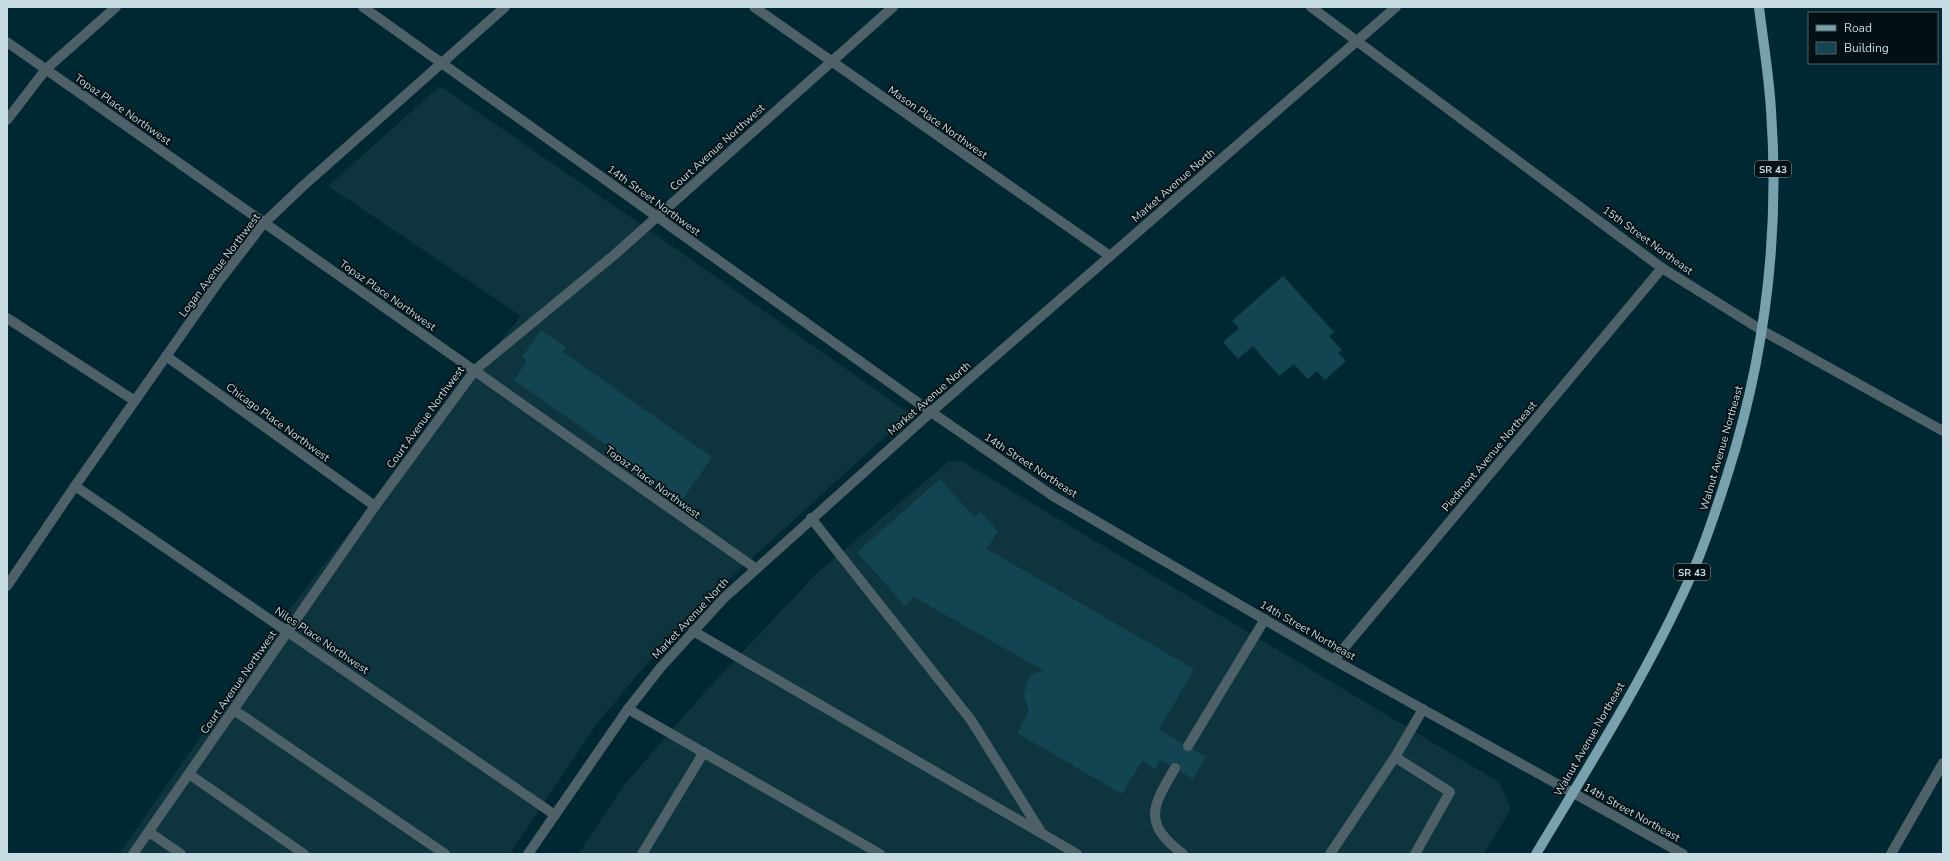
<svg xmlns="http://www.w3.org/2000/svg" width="1950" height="861" font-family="'Nunito Sans',sans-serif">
	<rect width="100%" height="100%" fill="#002832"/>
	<!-- built -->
	<path fill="#0e343e" d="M440 86 658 236 910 414 680 624 596 725 510 854H119L285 615 463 386 521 316 328 186Z
		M960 460 1499 782 1511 809 1484 854H578L624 785 703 694 816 574 948 462Z"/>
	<!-- building -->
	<path fill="#134451" d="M1283 276 1334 332 1329 336 1342 350 1338 353 1346 361 1325 380 1317 371 1308 379 1294 364 1279 376 1253 346 1238 359 1223 342 1239 328 1232 321Z
		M541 330 566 347 563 352 712 457 683 499 514 380 527 361 522 357Z
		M940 479 974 517 980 511 998 531 987 549 1194 669 1159 730 1206 757 1193 779 1160 760 1155 769 1142 761 1122 794 1017 733 1029 711 1024 695 1026 685 1029 678 1035 673 1044 671 914 597 905 606 857 552Z"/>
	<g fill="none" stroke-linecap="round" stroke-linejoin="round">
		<!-- service -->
		<path stroke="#4e6168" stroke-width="10" d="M754 7 1110 256
			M7 42 755 568
			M7 120 46 69 116 7
			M166 356 375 506
			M75 486 555 815
			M811 518 971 720 1041 832
			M693 631 1077 854
			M1334 660 1662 268
			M628 709 880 854
			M234 710 445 854
			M1188 746 1265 619
			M1175 768C1152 807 1142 823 1183 854
			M189 774 304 854
			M149 832 181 854
			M133 854 375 506 475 370 613 256 893 7
			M642 854 704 752
			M1330 854 1395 757
			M1415 854 1450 792 1395 757 1423 709"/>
		<!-- minor -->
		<path stroke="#4e6168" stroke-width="10" d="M363 7 931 412 1053 496 1334 660 1683 854
			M7 318 135 401
			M7 586 75 486 219 281 264 223 303 186 505 7
			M1891 854 1943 763"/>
		<!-- tertiary -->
		<path stroke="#4e6168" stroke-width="10" d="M1311 7 1662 268 1763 331 1943 431
			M528 854 628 709 661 667 724 598 931 412 1396 7"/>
		<!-- primary -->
		<path stroke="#78a0ad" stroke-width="10" d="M1536 854C1590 764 1647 674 1690 578 1705 545 1716 510 1727 476 1765 357 1780 235 1771 110 1769 76 1763 41 1759 7"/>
	</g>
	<g text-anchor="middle" stroke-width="3.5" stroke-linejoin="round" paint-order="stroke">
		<!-- shield labels -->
		<g fill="#020f13" stroke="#8c9ea4" stroke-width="1">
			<rect x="1755" y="161" width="36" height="16" rx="3"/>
			<rect x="1674" y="564" width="36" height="16" rx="3"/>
		</g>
		<g font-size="10" font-weight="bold" fill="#c7dce2">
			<text x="1773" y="173">SR 43</text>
			<text x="1692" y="576">SR 43</text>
		</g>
		<!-- street labels -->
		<g font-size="11" fill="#c7dce2" stroke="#020f13">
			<text transform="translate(123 109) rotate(35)" y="4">Topaz Place Northwest</text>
			<text transform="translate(938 122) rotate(35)" y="4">Mason Place Northwest</text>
			<text transform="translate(717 147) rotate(-42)" y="4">Court Avenue Northwest</text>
			<text transform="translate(1173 185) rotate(-41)" y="4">Market Avenue North</text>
			<text transform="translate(654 200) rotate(36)" y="4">14th Street Northwest</text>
			<text transform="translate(1648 240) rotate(36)" y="4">15th Street Northeast</text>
			<text transform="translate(219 265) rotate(-53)" y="4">Logan Avenue Northwest</text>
			<text transform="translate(388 295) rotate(35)" y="4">Topaz Place Northwest</text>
			<text transform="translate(929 398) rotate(-41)" y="4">Market Avenue North</text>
			<text transform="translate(425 417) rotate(-54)" y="4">Court Avenue Northwest</text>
			<text transform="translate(278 422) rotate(36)" y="4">Chicago Place Northwest</text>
			<text transform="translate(1721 448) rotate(-74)" y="4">Walnut Avenue Northeast</text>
			<text transform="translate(1489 456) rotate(-50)" y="4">Piedmont Avenue Northeast</text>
			<text transform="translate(1031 465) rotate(33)" y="4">14th Street Northeast</text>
			<text transform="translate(653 482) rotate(36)" y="4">Topaz Place Northwest</text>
			<text transform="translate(690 618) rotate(-47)" y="4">Market Avenue North</text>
			<text transform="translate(1308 630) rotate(30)" y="4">14th Street Northeast</text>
			<text transform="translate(322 640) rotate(34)" y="4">Niles Place Northwest</text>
			<text transform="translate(238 682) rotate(-55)" y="4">Court Avenue Northwest</text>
			<text transform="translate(1589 739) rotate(-60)" y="4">Walnut Avenue Northeast</text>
			<text transform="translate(1632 812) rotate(29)" y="4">14th Street Northeast</text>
		</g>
	</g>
	<!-- border -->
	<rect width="1950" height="861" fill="none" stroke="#c7dce2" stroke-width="16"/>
	<!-- legend -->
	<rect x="1808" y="12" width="130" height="52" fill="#020f13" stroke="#516166"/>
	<rect x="1816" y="25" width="20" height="6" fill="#78a0ad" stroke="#516166"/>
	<text x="1844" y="32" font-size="12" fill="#c7dce2">Road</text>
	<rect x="1816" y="42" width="20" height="12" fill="#134451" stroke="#516166"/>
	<text x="1844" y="52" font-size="12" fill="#c7dce2">Building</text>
</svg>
